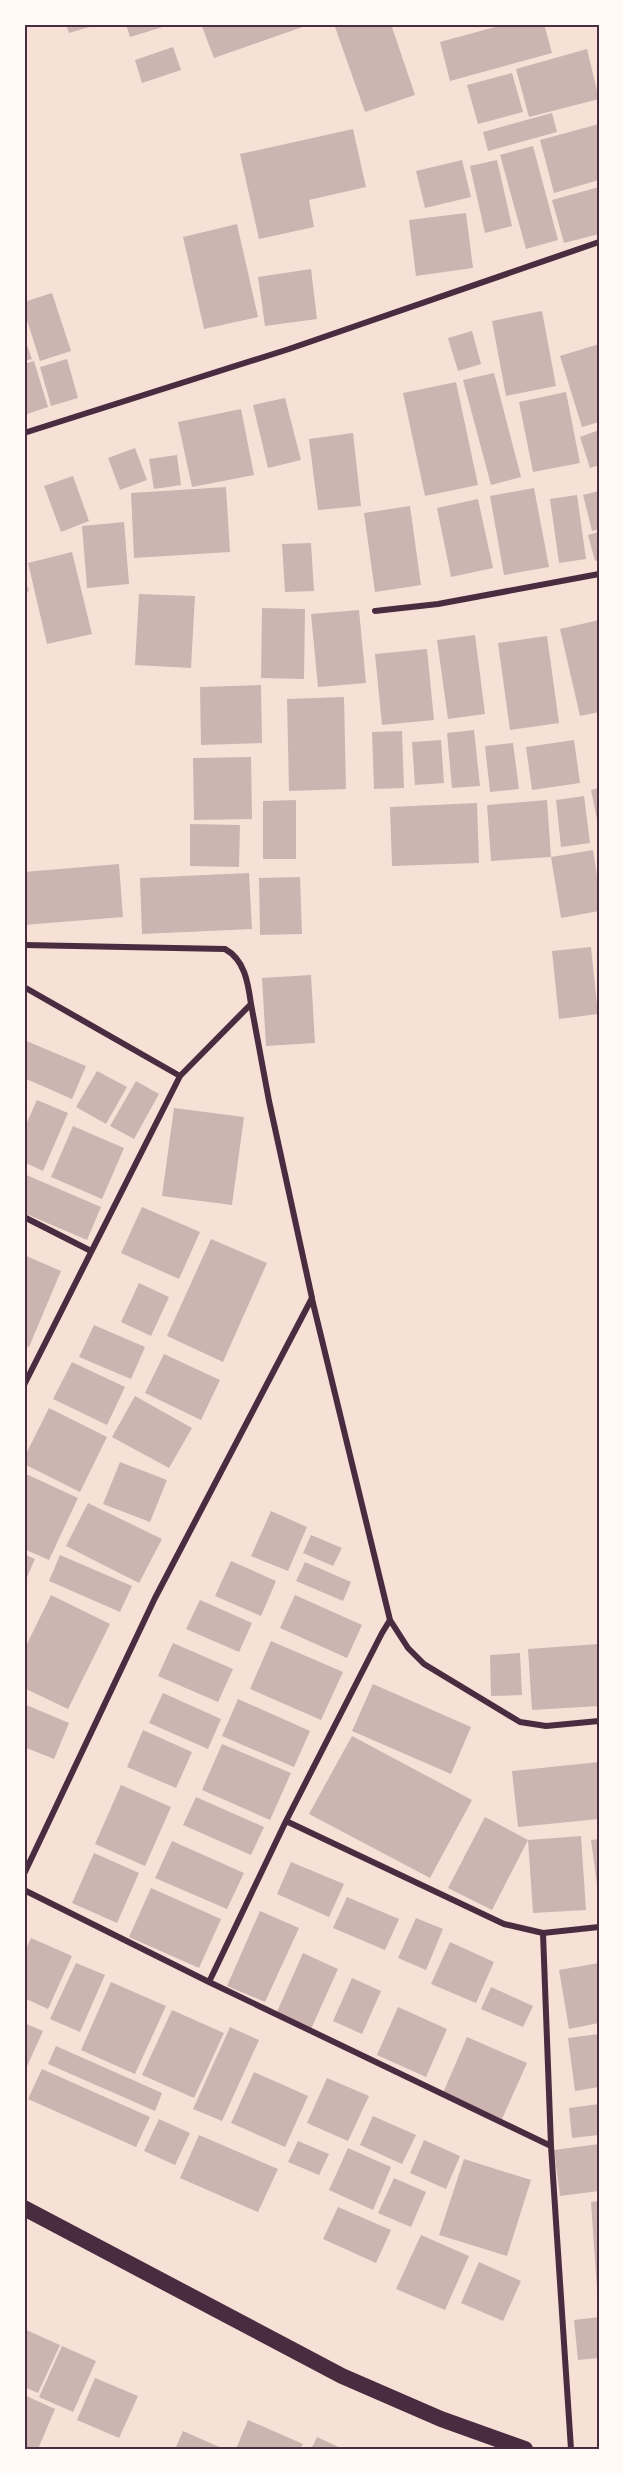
<svg xmlns="http://www.w3.org/2000/svg" width="623" height="2473" font-family="'IBM Plex Serif',serif">
	<rect width="100%" height="100%" fill="#f7e1d7"/>
	<!-- building -->
	<path fill="#ccb4b1" d="M66 24H96V25L69 33Z
		M126 24H165L166 26 130 37Z
		M201 24H311L214 58Z
		M334 24H391L415 95 365 112Z
		M506 24H544L552 53 450 81 440 42Z
		M173 47 181 70 142 83 135 60Z
		M587 49 599 99 529 117 516 69Z
		M512 73 523 112 478 124 467 85Z
		M552 113 557 132 488 151 483 132Z
		M599 124V180L554 193 540 140Z
		M353 129 366 187 309 200 314 227 259 239 240 154Z
		M533 146 558 240 526 249 500 155Z
		M462 160 471 197 425 208 416 171Z
		M497 160 512 226 485 233 470 166Z
		M599 187V234L564 243 552 200Z
		M466 213 473 268 416 276 409 220Z
		M237 224 258 317 204 329 183 237Z
		M311 269 317 319 265 326 258 277Z
		M52 293 71 351 40 361 24 311V302Z
		M542 311 556 386 506 396 492 321Z
		M472 331 481 364 458 371 448 338Z
		M24 337 32 359 24 361Z
		M599 344V422L582 427 560 356Z
		M67 359 78 398 51 406 40 367Z
		M34 361 48 407 24 415V364Z
		M494 373 521 477 491 485 463 380Z
		M456 382 478 485 425 496 403 393Z
		M566 392 580 463 533 472 519 402Z
		M285 398 301 460 268 468 253 405Z
		M241 409 254 475 192 487 178 422Z
		M599 430V465L590 468 580 437Z
		M353 433 361 506 318 510 309 439Z
		M135 448 147 480 120 490 108 458Z
		M177 455 181 485 154 489 149 459Z
		M73 476 89 521 61 532 44 486Z
		M226 487 230 552 134 558 131 493Z
		M534 488 549 567 504 575 490 496Z
		M599 491V529L592 531 583 495Z
		M577 495 586 559 559 563 550 499Z
		M478 499 493 568 451 577 437 508Z
		M410 506 421 585 375 592 364 513Z
		M124 522 129 584 87 588 82 526Z
		M599 532V560L595 561 588 535Z
		M311 543 314 591 285 592 282 544Z
		M72 552 92 634 47 644 28 563Z
		M24 576 29 591 24 593Z
		M139 594 195 596 191 668 135 665Z
		M262 608 305 609 304 679 261 678Z
		M359 610 366 683 318 687 311 614Z
		M599 620V712L580 716 560 629Z
		M475 635 485 714 448 719 437 640Z
		M547 636 559 723 510 730 498 643Z
		M427 649 434 720 382 725 375 654Z
		M261 685 262 743 201 745 200 687Z
		M344 697 346 789 289 791 287 699Z
		M474 730 480 786 452 788 447 733Z
		M402 731 404 788 374 789 372 732Z
		M441 740 444 783 415 785 412 742Z
		M574 740 580 783 532 790 526 747Z
		M513 743 519 789 490 792 485 746Z
		M251 757 252 819 194 820 193 758Z
		M599 788V824H598L591 790Z
		M584 796 590 843 561 847 556 800Z
		M296 800V859H263V801Z
		M547 800 551 857 491 861 487 805Z
		M477 803 479 863 392 866 390 807Z
		M190 824 240 825 239 867 190 866Z
		M593 850 599 889V911L561 918 551 857Z
		M119 864 123 917 24 925V872Z
		M249 873 252 929 142 934 140 878Z
		M300 877 302 934 260 935 259 878Z
		M591 947 598 1014 559 1019 552 951Z
		M311 975 315 1043 266 1046 262 978Z
		M24 1040 86 1066 72 1099 24 1078Z
		M97 1071 127 1087 106 1124 76 1107Z
		M136 1081 159 1094 134 1139 110 1126Z
		M37 1100 68 1113 43 1171 24 1162V1129Z
		M174 1108 244 1117 232 1205 162 1196Z
		M73 1126 124 1148 102 1199 51 1177Z
		M24 1174 101 1207 87 1240 24 1213Z
		M142 1207 200 1232 179 1279 121 1253Z
		M211 1239 267 1263 223 1362 167 1336Z
		M24 1255 61 1271 29 1347 24 1345Z
		M139 1283 169 1297 151 1336 121 1322Z
		M94 1325 145 1347 131 1379 79 1357Z
		M164 1354 220 1380 201 1420 145 1393Z
		M72 1362 125 1387 107 1425 53 1399Z
		M135 1396 192 1428 169 1468 112 1437Z
		M49 1408 107 1437 80 1492 24 1464V1458Z
		M120 1462 167 1480 150 1522 103 1504Z
		M24 1473 78 1498 49 1560 24 1549Z
		M88 1503 162 1539 139 1583 66 1546Z
		M271 1511 307 1527 288 1571 251 1556Z
		M311 1535 342 1548 333 1566 303 1553Z
		M24 1554 35 1559 24 1584Z
		M60 1555 132 1586 120 1612 49 1581Z
		M231 1561 276 1581 261 1616 215 1596Z
		M305 1562 351 1582 343 1601 296 1581Z
		M51 1595 110 1624 68 1709 24 1688V1650Z
		M295 1595 362 1625 347 1658 280 1628Z
		M200 1600 252 1623 239 1652 186 1629Z
		M271 1641 343 1672 321 1720 250 1689Z
		M173 1643 233 1669 218 1702 158 1676Z
		M599 1644V1706L532 1710 528 1649Z
		M520 1653 522 1695 491 1696 490 1655Z
		M373 1684 471 1727 451 1774 352 1731Z
		M163 1693 221 1719 208 1749 149 1723Z
		M238 1699 310 1731 294 1767 222 1736Z
		M24 1704 69 1723 54 1759 24 1747Z
		M143 1730 192 1752 176 1788 127 1767Z
		M352 1736 472 1800 430 1878 309 1814Z
		M222 1744 291 1773 270 1820 202 1790Z
		M599 1762V1819L518 1827 512 1771Z
		M121 1785 171 1807 145 1866 95 1844Z
		M196 1797 264 1827 251 1855 183 1825Z
		M485 1817 528 1840 492 1910 448 1888Z
		M581 1836 586 1910 533 1913 528 1840Z
		M599 1839V1892H598L591 1840Z
		M172 1841 244 1873 227 1909 155 1878Z
		M94 1853 139 1873 117 1923 72 1903Z
		M291 1862 344 1884 329 1917 277 1894Z
		M151 1888 221 1919 199 1968 129 1937Z
		M347 1897 399 1919 385 1950 333 1928Z
		M260 1911 299 1928 265 2002 227 1986Z
		M416 1918 443 1929 426 1970 398 1958Z
		M31 1938 72 1956 48 2009 24 1998V1953Z
		M450 1942 494 1962 476 2003 431 1984Z
		M303 1953 338 1969 311 2029 276 2014Z
		M76 1963 105 1975 80 2032 50 2019Z
		M599 1963V2023L569 2029 559 1970Z
		M352 1978 381 1991 362 2034 333 2021Z
		M111 1982 166 2006 135 2074 81 2050Z
		M491 1987 533 2006 523 2027 481 2009Z
		M398 2007 447 2029 426 2077 377 2055Z
		M172 2010 224 2033 194 2098 142 2075Z
		M24 2023 43 2031 24 2073Z
		M230 2027 259 2040 222 2121 193 2109Z
		M599 2034V2087L575 2091 568 2038Z
		M467 2037 527 2063 502 2119 443 2093Z
		M56 2046 162 2093 155 2111 48 2064Z
		M42 2069 150 2117 136 2147 28 2099Z
		M254 2072 308 2096 285 2147 231 2123Z
		M327 2078 369 2096 348 2141 307 2123Z
		M599 2104V2135L572 2138 569 2108Z
		M373 2116 416 2135 402 2164 360 2145Z
		M159 2119 190 2133 175 2165 144 2151Z
		M199 2135 278 2169 258 2212 180 2178Z
		M424 2140 460 2156 446 2189 410 2173Z
		M298 2141 329 2154 319 2175 288 2162Z
		M599 2144V2191L560 2196 554 2150Z
		M348 2148 391 2167 373 2210 329 2190Z
		M464 2159 531 2180 507 2256 439 2235Z
		M394 2178 426 2192 411 2227 378 2213Z
		M599 2201V2290H597L591 2202Z
		M338 2207 391 2230 376 2263 323 2239Z
		M421 2235 469 2256 445 2310 396 2289Z
		M479 2262 521 2281 503 2321 461 2303Z
		M599 2317V2358L578 2360 574 2320Z
		M24 2329 60 2345 38 2393 24 2387Z
		M62 2346 96 2361 73 2412 39 2397Z
		M95 2378 138 2396 119 2438 77 2420Z
		M24 2395 55 2409 38 2449H24Z
		M248 2420 303 2444 300 2449H236Z
		M183 2431 224 2449H175Z
		M317 2437 343 2449H311Z"/>
	<g fill="none" stroke-linecap="round" stroke-linejoin="round">
		<!-- minor -->
		<path stroke="#4a2c40" stroke-width="6" d="M24 433 289 349 599 242
			M375 611 438 604 599 574
			M24 945 225 949C245 960 248 983 251 1004L180 1076 24 987
			M24 1217 91 1251
			M312 1299 390 1620 408 1648 424 1664 520 1722 546 1726 599 1721
			M24 1385 180 1076
			M286 1821 504 1924 543 1933 599 1927
			M24 1874 155 1598 312 1298 269 1101 251 1004
			M24 1890 209 1982 551 2146
			M543 1933 551 2146 571 2449
			M209 1982 286 1821 382 1633 390 1620"/>
		<!-- trunk -->
		<path stroke="#4a2c40" stroke-width="16" d="M24 2208 342 2376 441 2419 525 2449"/>
	</g>
	<!-- border -->
	<rect width="623" height="2473" fill="none" stroke="#fffaf5" stroke-width="51"/>
	<rect x="26" y="26" width="572" height="2422" fill="none" stroke="#4a2c40" stroke-width="2"/>
</svg>
